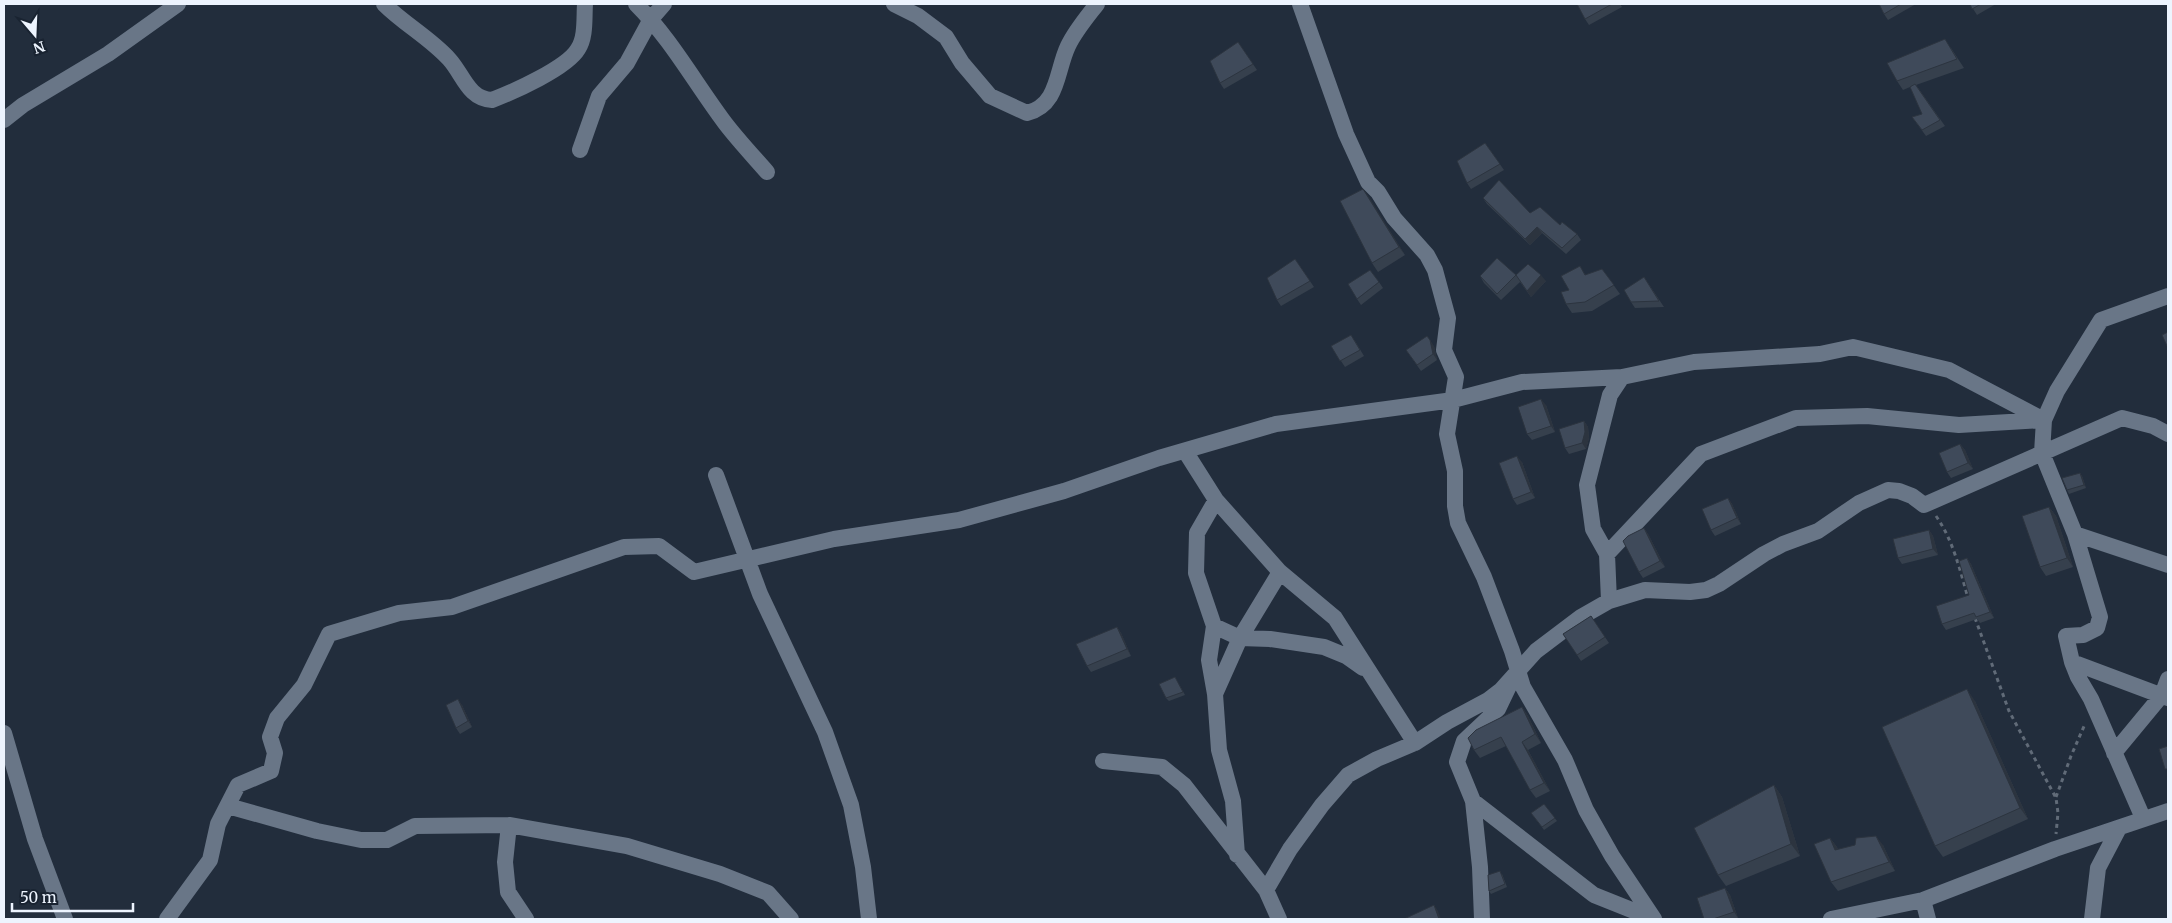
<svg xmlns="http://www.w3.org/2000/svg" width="2172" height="923" font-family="Merriweather,serif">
	<rect width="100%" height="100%" fill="#222d3c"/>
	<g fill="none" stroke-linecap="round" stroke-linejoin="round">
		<!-- path -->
		<path stroke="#616b78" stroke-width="3" stroke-dasharray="4 4" stroke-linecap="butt" d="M1936 516C1953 540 1960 570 1968 598
			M1975 618 2009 711 2056 798 2058 813 2056 834
			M2056 797 2071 756 2085 724"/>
		<!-- minor -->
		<path stroke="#697687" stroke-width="16" d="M384 4C404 24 430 38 449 59 463 74 468 99 492 100 513 92 567 68 578 49 586 37 584 18 585 4
			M636 4C671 39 695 83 725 123 738 140 753 156 767 172
			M894 4 918 16 946 37 962 63 990 96 1027 113C1059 105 1056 71 1068 46 1075 31 1087 17 1097 4
			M1300 4 1346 134 1368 182 1378 192 1394 218 1427 255 1435 270 1448 318 1444 350 1456 377 1447 434 1455 471V506L1458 523 1484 577 1512 651 1523 687 1565 760 1586 810 1612 856 1654 919
			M4 120 23 105 108 54 178 4
			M580 150 599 96 627 63 651 19 664 4
			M1185 451 1216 500 1280 572 1335 618 1415 743
			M716 475 760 594 825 732 851 805 863 867 869 919
			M1216 500 1197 533 1196 573 1214 626 1209 660 1215 694 1219 750 1233 801 1237 855
			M2075 534 2168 565
			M1607 554 1593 529 1587 485 1610 395 1622 377
			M1609 601 1607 554 1701 454 1796 418 1867 416 1959 425 2044 420
			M1214 626 1240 638 1270 639 1324 647 1346 656 1363 668
			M2072 662 2168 698
			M1215 694 1240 638 1280 572
			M4 733 35 839 65 919
			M2114 753 2162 695 2168 679
			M1103 761 1162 767 1184 785 1266 890 1279 919
			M1473 801 1594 895 1654 919
			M228 806 317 831 361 840H387L415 826 509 825 627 846 720 874 768 893 791 919
			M2143 818 2091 699 2078 677 2072 662 2066 636 2083 635 2097 628 2100 617 2075 534 2042 453 2044 420 2057 391 2101 320 2168 296
			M509 825 505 862 508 892 526 919
			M1266 890 1290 849 1322 805 1348 775 1377 759 1415 743 1447 722 1488 700 1501 690 1536 651 1581 617 1609 601 1645 590 1690 592 1706 590 1719 584 1764 554 1783 544 1818 531 1859 503 1888 490 1899 491 1912 496 1924 505 2122 418 2153 426 2168 434
			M1923 900 1928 919
			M167 919 210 860 218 824 238 785 271 771 275 753 270 737 277 718 304 685 329 634 399 613 452 607 624 547 659 546 694 572 834 539 959 520 1064 491 1159 458 1276 424 1453 400 1522 382 1622 377 1694 362 1820 354 1853 347 1949 370 2044 420
			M1482 919 1480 867 1473 801 1457 762 1464 741 1498 709 1509 686
			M1831 919 1923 900 2055 849 2168 811
			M2092 919 2098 868 2119 828"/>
	</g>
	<!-- wall -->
	<path fill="#36404d" d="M1577 4H1620L1622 7 1589 25 1585 19Z
		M1879 4H1916L1888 20 1884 14Z
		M1970 4H1996L1977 15Z
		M1238 42 1257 70 1224 89 1220 83Z
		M1951 48 1964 68 1916 85 1945 126 1926 136 1912 117 1922 114 1910 87 1903 90 1897 81Z
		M1485 143 1504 170 1471 189 1467 183Z
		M1363 189 1405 255 1378 272 1372 263Z
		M1483 198 1530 213 1560 225 1577 234 1581 240 1566 254 1542 233 1530 245 1487 204Z
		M1295 259 1314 287 1281 306 1277 300Z
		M1602 269 1620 294 1592 311 1572 313 1566 304 1569 290 1586 275Z
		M1516 275 1546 281 1531 297 1520 282 1501 300 1484 283 1480 276Z
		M1644 277 1664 307 1635 308 1631 302Z
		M1379 282 1383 288 1361 305 1357 299Z
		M1355 341 1364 356 1345 367 1331 346Z
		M1434 346 1437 360 1421 371 1406 350Z
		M1546 405 1555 432 1532 440 1527 434Z
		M1584 421 1588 427 1589 438 1586 449 1569 454 1565 448Z
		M1960 444 1965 450 1973 469 1951 478 1947 472Z
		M1522 462 1535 498 1517 505 1513 499Z
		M2080 473 2082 476 2086 488 2069 494 2067 490Z
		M1728 498 1732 504 1741 524 1715 536 1711 530Z
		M2049 507 2056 516 2073 567 2046 576 2040 567Z
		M1644 528 1648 534 1665 567 1643 578 1639 572Z
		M1929 530 1933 536 1938 555 1902 564 1898 558Z
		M1967 558 1971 564 1994 618 1980 623 1977 619 1946 630 1942 624 1969 595Z
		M1591 616 1609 643 1581 661 1563 634Z
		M1117 627 1121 633 1131 656 1091 672 1087 666Z
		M1175 677 1185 695 1169 701 1166 698Z
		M1975 701 2028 819 1943 857 1935 846Z
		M462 705 472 727 460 734 456 728Z
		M1522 707 1528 716 1541 743 1528 750 1550 791 1536 798 1530 790 1506 746 1480 758 1474 750Z
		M1774 785 1782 797 1800 856 1726 886 1718 875Z
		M1544 804 1557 821 1544 830 1531 813Z
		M1830 838 1837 847 1838 850 1883 845 1895 871 1838 891 1831 882Z
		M1502 874 1507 887 1491 894 1489 891Z
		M1725 888 1730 895 1738 918 1735 919H1704Z"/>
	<!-- shaded-wall -->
	<path fill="#2c343f" d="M1363 189 1369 197 1405 255 1399 247Z
		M1537 227 1542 233 1530 245 1525 239Z
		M1541 275 1546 281 1531 297 1527 291Z
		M1430 340 1434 346 1437 360 1433 354Z
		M1541 399 1546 405 1555 432 1551 426Z
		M1584 421 1588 427 1589 438 1586 449 1582 443Z
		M1960 444 1965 450 1973 469 1968 463Z
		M1517 456 1522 462 1535 498 1531 492Z
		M2080 473 2082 476 2086 488 2084 485Z
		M1728 498 1732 504 1741 524 1737 518Z
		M2049 507 2056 516 2073 567 2067 558Z
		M1644 528 1648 534 1665 567 1660 561Z
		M1929 530 1933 536 1938 555 1933 549Z
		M1967 558 1971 564 1994 618 1990 612Z
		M1117 627 1121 633 1131 656 1127 649Z
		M1967 689 1975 701 2028 819 2020 808Z
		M458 699 462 705 472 727 468 721Z
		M1522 707 1528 716 1541 743 1535 734Z
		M1522 742 1528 750 1550 791 1544 783Z
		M1774 785 1782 797 1800 856 1791 844Z
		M1876 836 1883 845 1895 871 1889 862Z
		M1830 838 1837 847 1841 859 1835 850Z
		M1725 888 1730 895 1738 918 1734 912Z
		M1434 905 1438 911 1441 919H1439Z"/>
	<!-- building -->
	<path fill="#3f4a5a" stroke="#2c343f" d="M1577 4H1612L1585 19Z
		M1879 4H1901L1884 14Z
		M1970 4H1981L1972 9Z
		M1945 39 1957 59 1897 81 1887 63Z
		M1238 42 1253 64 1220 83 1210 61Z
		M1915 84 1940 120 1922 130 1912 117 1922 114 1910 87Z
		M1485 143 1500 164 1467 183 1457 161Z
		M1499 180 1530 213 1540 207 1560 225 1562 222 1577 234 1562 248 1537 227 1525 239 1483 198Z
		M1363 189 1399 247 1372 263 1340 201Z
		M1497 258 1516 275 1497 294 1480 276Z
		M1295 259 1310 281 1277 300 1267 278Z
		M1528 264 1541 275 1527 291 1516 275Z
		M1580 266 1585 275 1602 269 1614 285 1585 302 1566 304 1561 292 1569 290 1561 276Z
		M1370 270 1379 282 1357 299 1348 284Z
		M1644 277 1659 301 1631 302 1624 290Z
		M2168 332V348L2162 335Z
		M1351 335 1360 350 1340 361 1331 346Z
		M1427 336 1430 340 1433 354 1417 365 1406 350Z
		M1541 399 1551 426 1527 434 1518 407Z
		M1584 421 1585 432 1582 443 1565 448 1559 429Z
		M1960 444 1968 463 1947 472 1939 453Z
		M1517 456 1531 492 1513 499 1499 463Z
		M2080 473 2084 485 2067 490 2062 478Z
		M1728 498 1737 518 1711 530 1702 509Z
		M2049 507 2067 558 2040 567 2022 516Z
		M1644 528 1660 561 1639 572 1623 541 1628 536Z
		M1929 530 1933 549 1898 558 1893 539Z
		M1967 558 1990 612 1976 617 1974 613 1942 624 1936 606 1969 595 1959 561Z
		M1591 616 1605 637 1577 655 1563 634Z
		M1117 627 1127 649 1087 666 1076 644Z
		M1175 677 1183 692 1166 698 1159 684Z
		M1967 689 2020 808 1935 846 1882 727Z
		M458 699 468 721 456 728 446 705Z
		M1522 707 1535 734 1522 742 1544 783 1530 790 1501 737 1474 750 1468 738 1476 730Z
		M2168 746V769H2165L2159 749Z
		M1774 785 1791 844 1718 875 1694 828Z
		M1544 804 1555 818 1542 827 1531 813Z
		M1876 836 1889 862 1831 882 1814 844 1830 838 1835 850 1855 845 1856 838Z
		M1500 871 1505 884 1489 891 1488 875Z
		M1725 888 1734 912 1713 919H1704L1697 898Z
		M1434 905 1439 919H1404Z"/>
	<!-- border -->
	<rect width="2172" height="923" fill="none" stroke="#edf4fe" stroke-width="10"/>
	<!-- north arrow -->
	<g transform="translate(35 35) rotate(161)" stroke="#192331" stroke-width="4" paint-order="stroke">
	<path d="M0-4L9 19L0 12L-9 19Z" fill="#edf4fe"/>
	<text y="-8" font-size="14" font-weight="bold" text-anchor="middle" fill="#edf4fe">N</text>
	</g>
	<!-- scale -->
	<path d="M12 903v8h121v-8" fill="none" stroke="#edf4fe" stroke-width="2.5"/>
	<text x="20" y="903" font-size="15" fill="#edf4fe" stroke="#192331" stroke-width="4" paint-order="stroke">50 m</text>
</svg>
